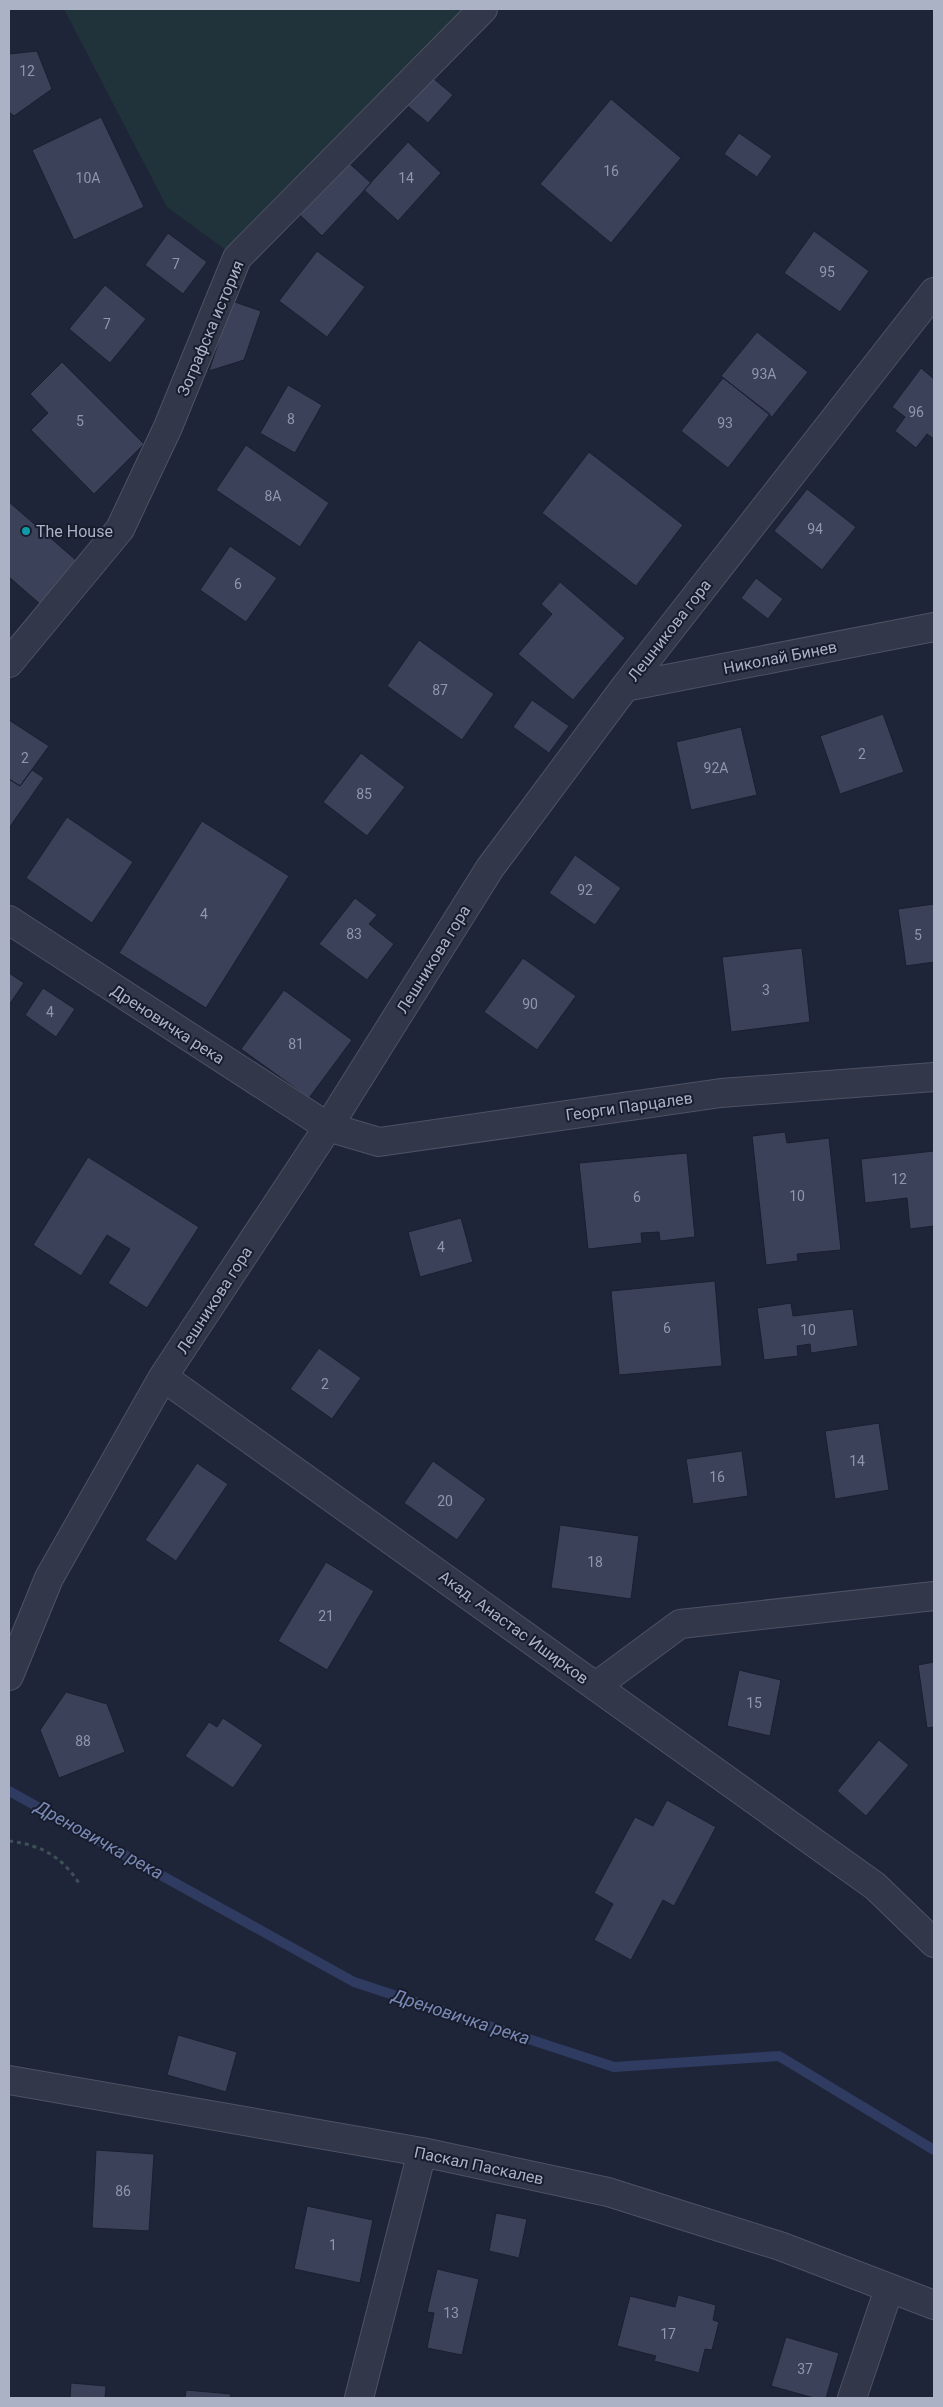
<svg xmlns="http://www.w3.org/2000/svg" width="943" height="2407" font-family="Roboto,sans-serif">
	<rect width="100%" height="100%" fill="#1f2539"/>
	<!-- green -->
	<path fill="#21333a" d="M64 9H483L237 258 167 207Z"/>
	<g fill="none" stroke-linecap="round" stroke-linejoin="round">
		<!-- stream -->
		<path stroke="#2f3b60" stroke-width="10" d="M9 1791 354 1982 614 2067 779 2056 934 2150"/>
	</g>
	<!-- building -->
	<path fill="#3a4159" stroke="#1a1f30" d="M37 51 52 89 14 116 9 112V54Z
		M428 74 453 95 428 123 404 103Z
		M611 99 681 158 611 243 540 184Z
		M101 117 144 207 74 240 32 150Z
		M739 133 772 156 757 177 724 154Z
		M408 142 441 173 398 221 364 190Z
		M349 163 371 183 322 236 300 215Z
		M814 231 869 271 840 312 784 273Z
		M168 233 207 262 183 294 145 265Z
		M317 251 365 287 327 337 279 301Z
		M105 285 146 319 110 363 69 329Z
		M232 301 261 311 244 360 209 371Z
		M757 332 808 372 772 417 721 376Z
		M62 362 144 444 94 494 31 430 48 413 30 394Z
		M921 368 934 379V439L927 434 916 448 895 431 905 417 892 407Z
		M723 378 770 414 728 468 681 431Z
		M288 385 322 405 295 453 260 433Z
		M246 445 329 503 300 547 216 490Z
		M589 452 683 525 636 586 542 513Z
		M807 489 856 527 822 570 774 531Z
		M9 502 77 561 40 604 9 577Z
		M230 546 277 578 246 622 200 590Z
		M756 578 783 599 768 619 741 598Z
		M560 582 625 638 573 700 518 654 552 614 541 604Z
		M419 640 494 694 462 740 387 686Z
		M532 700 569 726 549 753 513 727Z
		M883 714 904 772 840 794 820 736Z
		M9 720 49 746 20 786 9 779Z
		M741 727 757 795 691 810 676 742Z
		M361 753 405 787 367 836 323 802Z
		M32 770 44 778 9 828V779L20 786Z
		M67 817 133 862 92 923 26 878Z
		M202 821 289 876 206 1008 119 953Z
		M575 855 621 888 595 925 549 893Z
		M355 898 377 915 369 924 394 944 367 980 319 944Z
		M934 904V962L906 966 898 909Z
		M802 948 810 1022 731 1032 722 957Z
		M523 958 576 996 537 1050 484 1012Z
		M9 973 24 983 9 1005Z
		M43 988 75 1009 56 1037 25 1015Z
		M284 990 352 1040 309 1098 241 1049Z
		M785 1132 787 1143 829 1138 841 1250 797 1254 798 1261 766 1265 752 1136Z
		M934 1151V1226L910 1229 907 1198 865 1203 861 1159Z
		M687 1153 695 1237 660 1241 659 1232 641 1233 642 1243 588 1249 579 1163Z
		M88 1157 199 1227 147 1308 108 1283 130 1249 107 1235 81 1276 33 1245Z
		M461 1218 473 1262 420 1277 408 1232Z
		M715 1281 722 1366 619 1375 611 1291Z
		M791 1303 793 1316 853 1309 858 1346 811 1353 810 1344 797 1346 798 1356 764 1360 757 1308Z
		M319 1348 361 1378 332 1419 290 1389Z
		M879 1423 889 1490 835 1499 825 1431Z
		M742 1451 748 1496 693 1504 686 1459Z
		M433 1461 486 1499 457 1540 404 1503Z
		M197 1463 228 1484 176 1561 145 1540Z
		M560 1525 639 1536 631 1599 551 1588Z
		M326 1562 374 1591 327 1670 278 1641Z
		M934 1662V1727L927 1728 918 1665Z
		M739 1670 781 1680 770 1736 727 1726Z
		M66 1692 107 1704 125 1752 59 1778 40 1730Z
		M223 1718 263 1745 233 1788 185 1756 209 1722 217 1727Z
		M879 1740 909 1765 866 1816 837 1791Z
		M667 1800 716 1827 674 1906 663 1900 631 1960 594 1940 613 1904 594 1893 635 1817 653 1826Z
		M178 2035 237 2052 226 2092 167 2075Z
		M96 2150 154 2154 149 2231 92 2228Z
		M307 2206 373 2220 360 2283 294 2269Z
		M496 2213 527 2219 519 2258 489 2251Z
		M437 2269 479 2279 462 2355 427 2348 434 2313 427 2312Z
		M678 2295 716 2305 713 2320 719 2322 712 2350 705 2349 699 2373 654 2361 656 2356 617 2346 630 2296 675 2307Z
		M786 2337 839 2353 826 2398H814L771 2386Z
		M71 2383 106 2386 105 2398H70Z
		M186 2390 231 2394 230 2398H185Z"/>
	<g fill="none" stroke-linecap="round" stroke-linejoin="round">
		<defs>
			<path id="minor" d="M9 663 120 529 168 427 237 258 483 9
				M625 687 934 627
				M9 920 328 1127 379 1142 721 1093 934 1077
				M163 1377 875 1886 934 1943
				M9 1676 49 1578 163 1377 328 1127 490 868 625 687 934 292
				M596 1686 680 1624 934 1596
				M9 2080 422 2152 608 2192 780 2246 934 2305
				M359 2398 422 2152
				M852 2398 889 2289"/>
		</defs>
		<!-- minor casing -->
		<use href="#minor" stroke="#4d5264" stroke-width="30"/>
		<!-- path -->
		<path stroke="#3e5057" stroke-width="3" stroke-dasharray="4 4" stroke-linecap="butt" d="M9 1841C41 1845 61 1856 79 1883"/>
		<!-- minor -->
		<use href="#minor" stroke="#323849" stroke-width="28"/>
	</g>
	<!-- markers -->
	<circle fill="#0f9aa8" stroke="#181d2e" stroke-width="2" cx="26" cy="531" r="5"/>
	<g text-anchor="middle" stroke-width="4" stroke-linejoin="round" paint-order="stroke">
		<!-- number labels -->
		<g font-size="14" fill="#9096ab">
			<text x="27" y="76">12</text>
			<text x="611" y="176">16</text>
			<text x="88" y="183">10A</text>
			<text x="406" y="183">14</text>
			<text x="176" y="269">7</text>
			<text x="827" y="277">95</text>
			<text x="107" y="329">7</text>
			<text x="764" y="379">93A</text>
			<text x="916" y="417">96</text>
			<text x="291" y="424">8</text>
			<text x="80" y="426">5</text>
			<text x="725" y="428">93</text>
			<text x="273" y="501">8A</text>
			<text x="815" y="534">94</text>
			<text x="238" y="589">6</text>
			<text x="440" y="695">87</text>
			<text x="862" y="759">2</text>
			<text x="25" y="763">2</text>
			<text x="716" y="773">92A</text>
			<text x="364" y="799">85</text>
			<text x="585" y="895">92</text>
			<text x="204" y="919">4</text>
			<text x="354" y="939">83</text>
			<text x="918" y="940">5</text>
			<text x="766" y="995">3</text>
			<text x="530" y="1009">90</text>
			<text x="50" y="1017">4</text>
			<text x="296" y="1049">81</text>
			<text x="899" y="1184">12</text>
			<text x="797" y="1201">10</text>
			<text x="637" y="1202">6</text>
			<text x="441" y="1252">4</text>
			<text x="667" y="1333">6</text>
			<text x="808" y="1335">10</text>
			<text x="325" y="1389">2</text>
			<text x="857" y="1466">14</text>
			<text x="717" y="1482">16</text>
			<text x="445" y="1506">20</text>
			<text x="595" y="1567">18</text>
			<text x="326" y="1621">21</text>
			<text x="754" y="1708">15</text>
			<text x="83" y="1746">88</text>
			<text x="123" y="2196">86</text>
			<text x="333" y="2250">1</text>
			<text x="451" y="2318">13</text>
			<text x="668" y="2339">17</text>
			<text x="805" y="2374">37</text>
		</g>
		<!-- street labels -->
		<g font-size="16" fill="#acb2c6" stroke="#181d2e">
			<text transform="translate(210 328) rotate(-67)" y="6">Зографска история</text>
			<text transform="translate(669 630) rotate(-52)" y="6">Лешникова гора</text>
			<text transform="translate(780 657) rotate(-11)" y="6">Николай Бинев</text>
			<text transform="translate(433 959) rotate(-58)" y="6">Лешникова гора</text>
			<text transform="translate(168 1024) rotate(33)" y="6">Дреновичка река</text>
			<text transform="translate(629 1106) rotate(-8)" y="6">Георги Парцалев</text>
			<text transform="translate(214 1300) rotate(-57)" y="6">Лешникова гора</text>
			<text transform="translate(514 1627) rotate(36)" y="6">Акад. Анастас Иширков</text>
			<text transform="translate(479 2165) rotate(12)" y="6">Паскал Паскалев</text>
		</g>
		<!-- poi labels -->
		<g font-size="16" fill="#acb2c6" stroke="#181d2e" text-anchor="start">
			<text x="36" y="537">The House</text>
		</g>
		<!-- water labels -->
		<g font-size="18" font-style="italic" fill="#7a8ab5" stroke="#181d2e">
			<text transform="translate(99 1840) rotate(29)" y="6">Дреновичка река</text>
			<text transform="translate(461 2017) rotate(18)" y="6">Дреновичка река</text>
		</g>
	</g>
	<!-- border -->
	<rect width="943" height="2407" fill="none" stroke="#acb2c6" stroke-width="20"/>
</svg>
